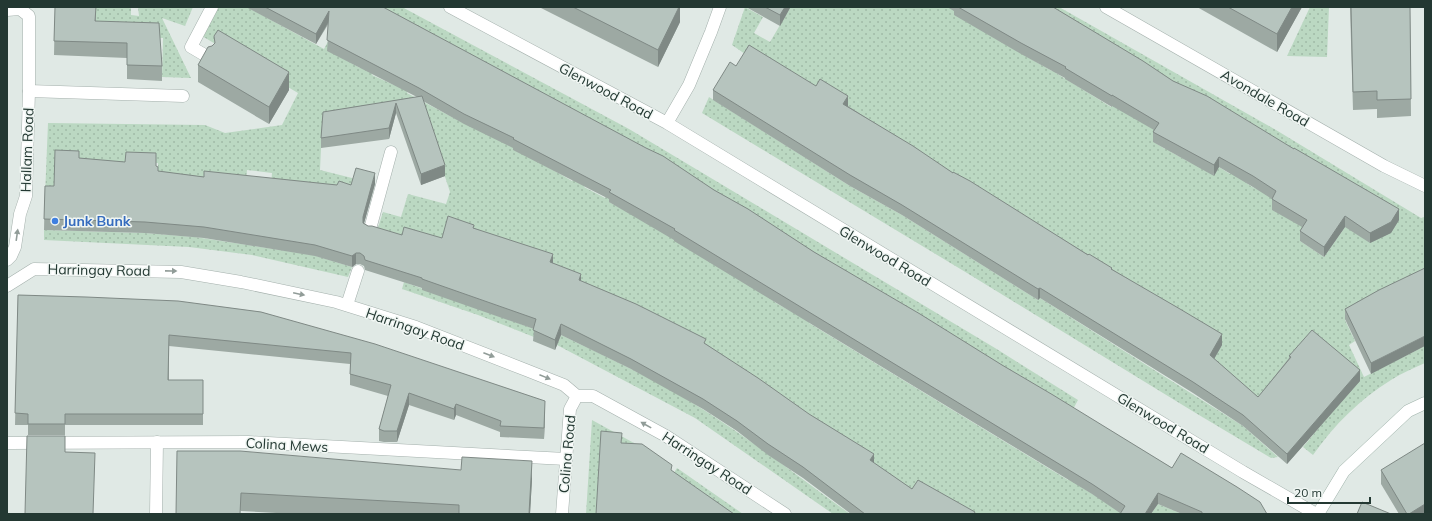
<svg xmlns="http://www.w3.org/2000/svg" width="1432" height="521" font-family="Mulish,sans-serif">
	<defs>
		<pattern id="green-dots" width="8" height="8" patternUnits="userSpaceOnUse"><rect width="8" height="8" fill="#bbd8c2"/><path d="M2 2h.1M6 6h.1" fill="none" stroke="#a0baa7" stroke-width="1.8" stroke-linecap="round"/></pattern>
	</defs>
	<rect width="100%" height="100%" fill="#e0e9e5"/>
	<!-- green -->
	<path fill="url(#green-dots)" d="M96 7H131V15L139 16 138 7H193L185 26 162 18 191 78 162 77 163 38 95 36Z
		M218 7H247L324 49 334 30 337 55 360 68 370 49 382 55 372 75 394 85 404 67 417 74 407 93 465 124H511L548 167 572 181 582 162 594 169 584 187 605 198 616 181 609 202 635 216 674 215 776 303 801 317 820 305 809 323 1068 480 1079 461 1081 487 1125 514H959L906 509 439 259 375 237 383 212 401 217 408 194 446 204 450 192 428 125 404 110 391 112 321 148 320 170 356 179 351 195 269 215 272 173 247 170 243 210 158 201V163H126L54 197 45 196 48 123 205 125 225 133 282 125 298 93 202 36Z
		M362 7H402L629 129 995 348 1078 400 1070 415Z
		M745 7 763 17 754 33 770 42 790 8V7H958L994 24 989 35 1052 71 1059 60 1062 62 1056 73 1111 107 1118 95 1165 122 1154 142 1165 149 1177 129 1171 152 1191 163 1203 144 1214 175 1219 167 1230 174 1237 162C1239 167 1240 175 1244 180 1253 193 1293 200 1308 204L1300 241 1324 257 1345 227 1034 7H1059L1276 130 1421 218 1424 217 1425 218V306L1345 320 1355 341 1349 345 1364 377 1425 346V363C1414 368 1402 373 1391 380 1360 399 1334 425 1313 455L1303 447 1345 396 1360 380 1332 357 1259 408 832 135 848 106 748 56 732 45Z
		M1310 7H1329L1327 57 1287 56Z
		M709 97 850 186 902 215 1038 300 1040 298 1243 426 1278 457 1271 458 1194 412 967 273 702 113Z
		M44 230 145 233 195 237 313 255 352 267 348 277 252 255 189 247 44 240Z
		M404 282 537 330 534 337 478 315 402 289Z
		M561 335C609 358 659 381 704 410 754 442 802 479 850 514H833L695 418 557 345Z
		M592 420 665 460 658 470 597 514H586Z
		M677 468 743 514H718L672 476Z
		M1158 504 1182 514H1151Z"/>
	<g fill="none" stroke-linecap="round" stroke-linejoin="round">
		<defs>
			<path id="service" d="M208 57 191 47 212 7
				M29 91 183 96
				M370 229 391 152
				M347 305 358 271
				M156 514 157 442"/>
			<path id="minor" d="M450 7 667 123 1243 472 1316 514
				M1106 7 1384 166 1425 186
				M7 10 20 9 29 16V91L26 196 20 214 15 247 11 256 7 260
				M667 123 689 85 711 32 720 7
				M7 286 34 269 181 272 241 282 336 302 416 327 526 370 564 385 577 396H593L666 436 785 514
				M7 443 248 442 566 459
				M562 514 570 409 577 396"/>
			<path id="secondary" d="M1318 514 1344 471 1408 411 1425 403"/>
		</defs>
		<!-- service casing -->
		<use href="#service" stroke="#a4b0ac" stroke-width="13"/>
		<!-- minor casing -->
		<use href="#minor" stroke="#a4b0ac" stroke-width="13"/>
		<!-- secondary casing -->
		<use href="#secondary" stroke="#a1b4ac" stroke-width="13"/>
		<!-- service -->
		<use href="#service" stroke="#fff" stroke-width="12"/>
		<!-- minor -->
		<use href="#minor" stroke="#fff" stroke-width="12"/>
		<!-- secondary -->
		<use href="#secondary" stroke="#fff" stroke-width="12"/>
	</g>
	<!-- wall -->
	<path fill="#9da9a3" d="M55 7H96V21L162 66V81L127 79V58L54 55Z
		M246 7H383L714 190 814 252 1172 468 1267 514H1182L1158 504 1120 513 1092 494 674 241V240L609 202V199L513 150V148L464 124 423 101 445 176 421 185 396 113 389 139 321 148V138L323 112 417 97 327 51 329 23 316 44Z
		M539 7H680V22L658 67Z
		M746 7H790V8L780 26Z
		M947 7H1053L1399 220 1391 233 1370 243 1345 227 1324 257 1300 241V231L1302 227 1272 210V199L1253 187 1219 167 1214 176 1153 142V132L1154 130 1112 106V107L1065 79V78L1021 54 954 15V11Z
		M1197 7H1302L1277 52Z
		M1350 7H1410L1411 116 1377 118V109L1353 110Z
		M198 65 289 90 269 124 198 82Z
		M736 66 848 106 953 173 1112 269 1222 345 1214 359 1258 397 1289 358V356L1360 381 1287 464 1243 426 1193 393 1040 298 1038 300 902 215 850 186 713 100V90Z
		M79 158 156 166 158 171 204 177 337 185 375 184 364 223 368 226 402 235 442 238 474 228 553 263 581 281 706 344 874 463 912 489 975 514H851L803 478 768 455 737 431 703 409 631 369 561 335 555 350 533 341 534 329 422 290V288L365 270 364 266 360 264H356L352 267 315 256 204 238 145 233 44 230 45 186H54Z
		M1425 268 1371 374 1345 319V309Z
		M18 295 261 312 545 412 544 439 500 437V432L456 415 454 420 409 405 397 442H384L379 441V429L388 396 350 385V364L169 346V380H203V425H65V435H28V425H15Z
		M177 451 532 479 530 514H294L241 511Z
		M1381 470 1425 514H1399L1381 484Z"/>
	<!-- shaded-wall -->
	<path fill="#7f8985" d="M679 7H680V22L658 67V50Z
		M785 7H790V8L780 26V15Z
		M1292 7H1302L1277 52V34Z
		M329 11V21L316 44V34Z
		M289 72V90L269 124V107Z
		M848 96V106L843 114V104Z
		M396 103V113L389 139V128Z
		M1219 157V167L1214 176V165Z
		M445 165V176L421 185V174Z
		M375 173V184L363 227V217Z
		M1399 209V220L1391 233 1370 243V233Z
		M1345 216V227L1324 257V247Z
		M356 253V264L352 267V256Z
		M553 254V265L550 262Z
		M581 274V285L579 280Z
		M1040 288V298L1038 300V289Z
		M561 324V335L555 350V340Z
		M1222 334V345L1210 366V355Z
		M1425 336V346L1371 374V363Z
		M1360 370V381L1287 464V454Z
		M409 393V405L397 442V431Z
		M545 401V412L544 439V428Z
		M456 404V415L454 420V409Z
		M874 454V464L870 460Z
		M532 461V479L530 514H529Z
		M1158 493V504L1151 514H1145Z
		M1425 504V514H1409Z"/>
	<!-- building -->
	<path fill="#b6c4be" stroke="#7f8985" d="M55 7H96L95 21 159 23 162 66 127 65V43L54 41Z
		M265 7H383L646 148 663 156 714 190 748 209 814 252 920 314 1002 365 1053 395 1172 468 1181 453 1237 487 1260 502 1267 514H1202V512L1158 493 1145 514H1120L1125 506 1092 484 674 230 675 229 609 192 611 190 513 139 514 138 464 114 419 88 327 40 329 11 316 34Z
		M573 7H679L658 50Z
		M765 7H785L780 15Z
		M958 7H1053L1143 61 1173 81 1207 96 1294 149V148L1399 209 1391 222 1370 233 1345 216 1324 247 1300 231 1307 220 1272 199 1276 191 1253 176 1219 157 1214 165 1153 132 1159 123 1112 95V96L1065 68 1066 67 1021 43Z
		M1228 7H1292L1277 34Z
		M1351 7H1410L1411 99 1377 100V91L1353 92Z
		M218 30 289 72 269 107 198 65 208 47 212 46 215 43 214 36Z
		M749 45 816 86 820 79 848 96 843 104 913 146 953 173V172L970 181 1088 255 1089 254 1112 268 1111 269 1180 309 1222 334 1210 355 1258 397 1291 357 1289 356 1312 330 1360 370 1287 454 1243 415 1193 382 1040 288 1038 289 902 205 850 175 713 90 730 62 736 66Z
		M422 96 445 165 421 174 396 103 389 128 321 138 323 112Z
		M55 150 79 151V158L125 162 126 152 156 153V166L158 167V171L204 177V171L337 185 339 181 351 185 356 168 375 173 363 217V223L368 226H372L402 235 404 227 442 238 448 216 474 225 473 228 553 254 550 262 581 274 579 280 636 304 706 339 704 343 758 378 809 414 874 454 870 460 912 489 918 480 975 512 974 514H865L803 467 768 444 737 421 703 399 631 359 561 324 555 340 533 330 536 319 422 279V278L365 260 364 256 360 253H356L352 256 315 245 204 227 145 222 44 219 45 186H54Z
		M1425 268V336L1371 363 1345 309 1379 290Z
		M18 295 86 297 178 301 261 312 375 344 545 401 544 428 500 426 501 421 456 404 454 409 409 393 397 431H384L379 429 391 385 350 374 351 353 169 335 168 380H203V414H65V424H28V414L15 413Z
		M601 431 622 433 621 443 642 444 672 465 671 470 734 514H596Z
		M27 436H65V452L95 453 93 514H25Z
		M1425 443V504L1409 514H1407L1381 470Z
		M177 451H240L461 470 462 457 532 461 529 514H459V505L241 493 240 514H176Z
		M1362 502 1391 514H1357Z"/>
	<!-- one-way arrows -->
	<defs><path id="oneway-solid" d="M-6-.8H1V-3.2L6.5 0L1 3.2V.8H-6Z"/></defs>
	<g fill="#919c98">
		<use href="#oneway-solid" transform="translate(17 235) rotate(-82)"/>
		<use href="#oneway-solid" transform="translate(171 271) rotate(1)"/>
		<use href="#oneway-solid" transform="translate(299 294) rotate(12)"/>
		<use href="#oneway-solid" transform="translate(489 355) rotate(21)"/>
		<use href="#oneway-solid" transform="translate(545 377) rotate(22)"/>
		<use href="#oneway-solid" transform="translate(646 425) rotate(-151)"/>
	</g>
	<!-- markers -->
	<circle fill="#3f7fe0" stroke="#f0f6f3" stroke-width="1.5" cx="55" cy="221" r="4"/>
	<g text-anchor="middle" stroke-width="3" stroke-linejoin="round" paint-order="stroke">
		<!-- street labels -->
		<g font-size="14" fill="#233832" stroke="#f0f6f3">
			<text transform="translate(606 91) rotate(28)" y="5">Glenwood Road</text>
			<text transform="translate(1265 98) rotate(30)" y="5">Avondale Road</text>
			<text transform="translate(27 150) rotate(-88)" y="5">Hallam Road</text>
			<text transform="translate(885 256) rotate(31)" y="5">Glenwood Road</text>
			<text transform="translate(99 270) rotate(1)" y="5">Harringay Road</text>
			<text transform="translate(415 329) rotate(19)" y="5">Harringay Road</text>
			<text transform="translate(1163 423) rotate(31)" y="5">Glenwood Road</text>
			<text transform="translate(287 445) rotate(3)" y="5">Colina Mews</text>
			<text transform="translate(567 454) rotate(-85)" y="5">Colina Road</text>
			<text transform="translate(707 463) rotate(33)" y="5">Harringay Road</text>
		</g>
		<!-- shop labels -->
		<g font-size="14" font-weight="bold" fill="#366cbe" stroke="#f0f6f3" text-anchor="start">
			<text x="63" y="226">Junk Bunk</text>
		</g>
	</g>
	<!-- border -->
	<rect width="1432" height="521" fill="none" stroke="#233832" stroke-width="16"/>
	<!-- scale -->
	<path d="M1288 497v6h82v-6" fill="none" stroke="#233832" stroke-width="2"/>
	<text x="1294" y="497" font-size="12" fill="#233832" stroke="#f0f6f3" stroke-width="3" paint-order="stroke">20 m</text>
</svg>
